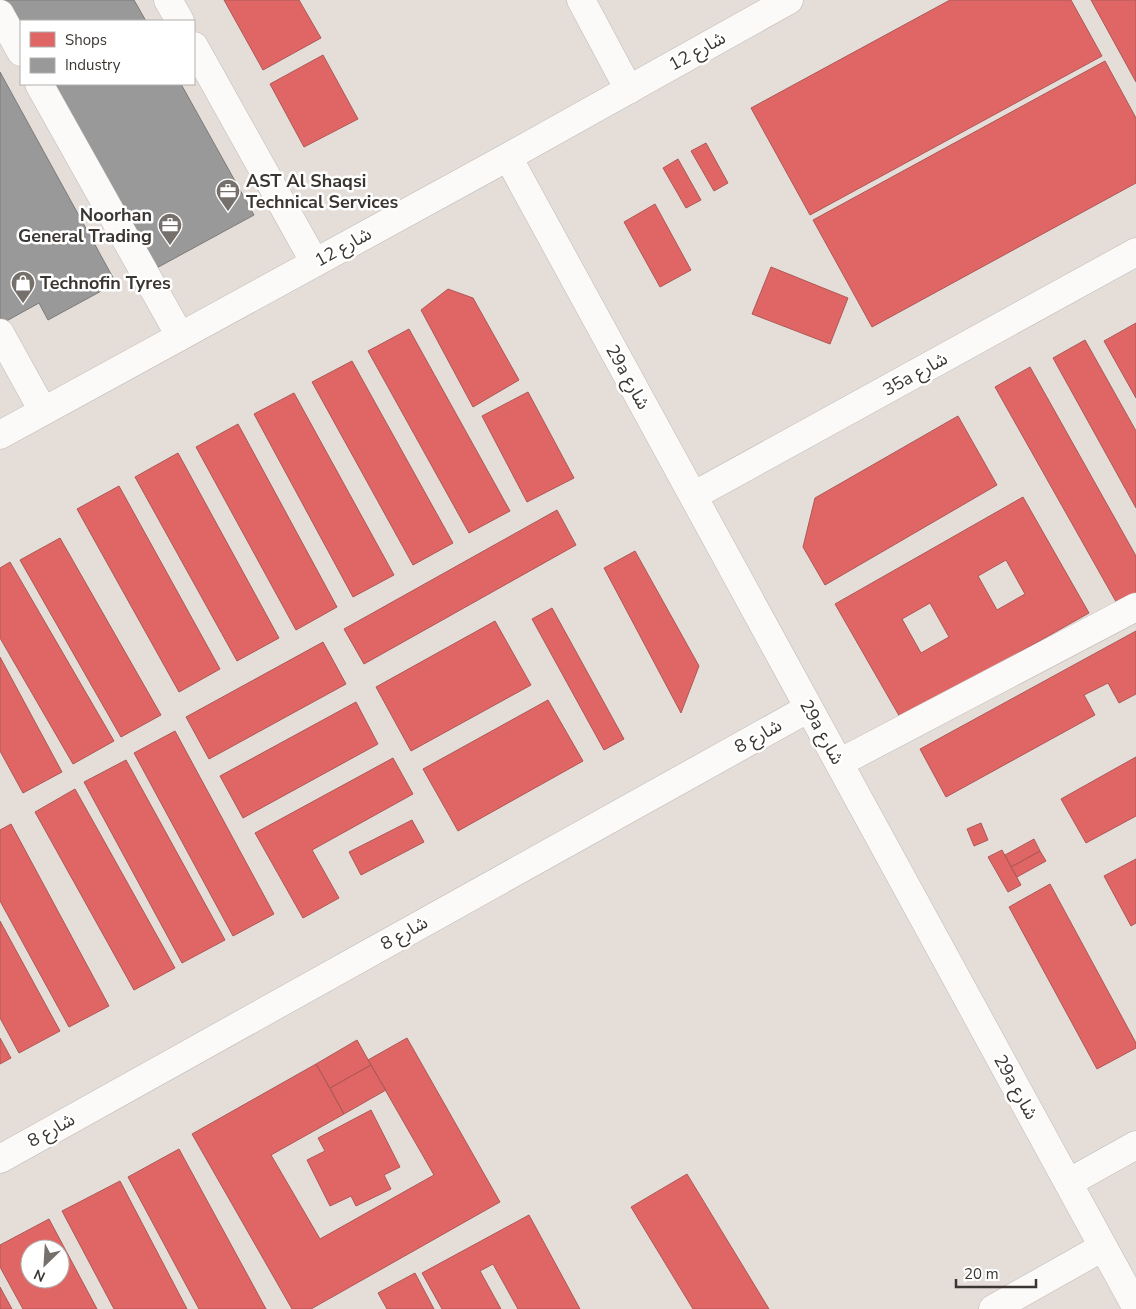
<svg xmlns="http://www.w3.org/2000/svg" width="1136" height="1309" font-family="'Nunito Sans','Noto Sans Arabic',sans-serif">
	<rect width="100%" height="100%" fill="#e4ddd8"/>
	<!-- shops -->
	<path fill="#e06666" stroke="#ae5856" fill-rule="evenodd" d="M224 0H299L321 38 263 70Z
		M950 0H1071L1102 56 810 215 751 108Z
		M1091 0H1136V82Z
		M323 55 358 119 304 147 270 84Z
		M1105 61 1136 118V183L872 327 813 220Z
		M706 143 728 183 714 191 691 151Z
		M678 159 701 200 686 208 663 168Z
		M655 204 691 270 660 287 624 222Z
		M771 267 848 298 830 344 752 314Z
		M448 289 473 298 519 380 473 407 421 310Z
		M1136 323V398L1104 341Z
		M409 329 510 511 469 533 368 351Z
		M1085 340 1136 431V508L1053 358Z
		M352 361 453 543 413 565 312 382Z
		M1030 367 1136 556V598L1119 607 995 387Z
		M528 392 574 478 527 502 482 416Z
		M294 393 394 575 353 597 254 414Z
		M958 416 997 485 825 585 803 547 815 498Z
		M238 424 337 607 296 630 196 447Z
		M178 453 279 638 237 661 135 477Z
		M119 486 220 669 179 692 77 509Z
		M1023 497 1089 613 901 719 835 604ZM1006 560 1025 594 997 610 978 576ZM930 603 949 637 921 653 902 619Z
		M557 510 576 545 364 664 344 629Z
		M60 538 161 715 121 737 20 560Z
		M635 551 699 666 681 713 604 568Z
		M10 562 114 741 73 764 0 638V568Z
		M552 608 624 739 604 750 532 619Z
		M495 621 531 685 411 751 376 687Z
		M1136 631V694L1119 703 1108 683 1084 695 1095 715 946 797 920 749Z
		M323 642 346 684 209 759 186 717Z
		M0 657 62 772 23 793 0 751Z
		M548 700 583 761 458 831 423 769Z
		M356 702 378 744 243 818 220 776Z
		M175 731 274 914 233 936 134 753Z
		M1136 757V816L1086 843 1061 799Z
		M393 758 413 794 312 850 339 898 303 918 255 833Z
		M126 760 225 940 182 963 84 782Z
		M75 789 175 968 134 990 35 812Z
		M412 820 424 842 361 875 349 852Z
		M981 823 988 840 974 846 967 829Z
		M11 824 109 1006 69 1027 0 901V830Z
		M1034 839 1040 851 1011 867 1005 855Z
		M1002 850 1021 885 1008 892 988 857Z
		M1040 851 1046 861 1017 877 1011 867Z
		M1136 859V923L1131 926 1104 876Z
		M1050 884 1136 1043V1048L1097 1069 1009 907Z
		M0 921 60 1031 19 1053 0 1018Z
		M0 1038 11 1058 0 1064Z
		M407 1038 500 1202 311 1309H292L192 1134 316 1064 344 1114 271 1155 320 1239 434 1175 368 1060Z
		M357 1040 371 1065 330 1088 316 1064Z
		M371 1065 386 1090 344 1114 330 1088Z
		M371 1110 400 1167 384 1175 391 1189 356 1206 351 1196 330 1206 307 1160 325 1151 318 1138Z
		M179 1149 266 1309H199L128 1177Z
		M687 1174 769 1309H693L631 1207Z
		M120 1181 187 1309H114L62 1211Z
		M529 1215 580 1309H518L493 1264 480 1271 501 1309H442L422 1273Z
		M49 1219 97 1309H23L0 1267V1245ZM30 1249H60V1279H30Z
		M415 1273 434 1309H387L378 1293Z
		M0 1287 12 1309H0Z"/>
	<!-- industry -->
	<path fill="#999" stroke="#7d7b7a" d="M3 0H134L146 21H21V33Z
		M0 72 116 283 48 320 39 303 1 324 0 322Z
		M49 84H181L254 215 153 270Z"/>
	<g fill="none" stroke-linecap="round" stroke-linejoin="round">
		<defs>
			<path id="minor" d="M168 0 180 21
				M581 0 629 90
				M0 14 21 52
				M194 46 315 263
				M39 84 180 336
				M508 157 1136 1307
				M0 333 43 411
				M0 435 508 157 789 0
				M693 496 1136 252
				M839 763 1136 607
				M0 1159 809 708
				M1068 1183 1136 1145
				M993 1309 1103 1247"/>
		</defs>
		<!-- minor casing -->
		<use href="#minor" stroke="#bfbab6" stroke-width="29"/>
		<!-- minor -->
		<use href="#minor" stroke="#fbfaf9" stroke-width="28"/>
	</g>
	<!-- icons -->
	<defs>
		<symbol id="office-pin" viewBox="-11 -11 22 30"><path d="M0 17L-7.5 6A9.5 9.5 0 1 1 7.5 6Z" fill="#76706c" stroke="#fff"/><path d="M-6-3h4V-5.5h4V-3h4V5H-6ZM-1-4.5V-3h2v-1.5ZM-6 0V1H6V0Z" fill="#fff"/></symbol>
		<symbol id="shop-pin" viewBox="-11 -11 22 30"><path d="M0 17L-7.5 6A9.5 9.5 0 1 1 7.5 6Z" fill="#76706c" stroke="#fff"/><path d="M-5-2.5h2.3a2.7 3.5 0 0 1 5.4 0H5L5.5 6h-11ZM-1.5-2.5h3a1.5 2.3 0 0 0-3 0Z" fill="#fff"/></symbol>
	</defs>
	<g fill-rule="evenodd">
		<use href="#office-pin" x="214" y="177" width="28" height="38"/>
		<use href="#office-pin" x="156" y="211" width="28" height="38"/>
		<use href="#shop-pin" x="9" y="269" width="28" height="38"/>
	</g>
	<g text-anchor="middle" stroke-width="5" stroke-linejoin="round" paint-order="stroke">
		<!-- street labels -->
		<g font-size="18" fill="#3b3632" stroke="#fff">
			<text transform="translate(697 51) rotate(-29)" y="6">شارع 12</text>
			<text transform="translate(343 247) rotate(-29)" y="6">شارع 12</text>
			<text transform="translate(915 374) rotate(-29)" y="6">35a شارع</text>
			<text transform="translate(628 377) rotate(61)" y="6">29a شارع</text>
			<text transform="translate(822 732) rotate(61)" y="6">29a شارع</text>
			<text transform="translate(758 736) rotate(-29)" y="6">شارع 8</text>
			<text transform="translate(404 933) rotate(-29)" y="6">شارع 8</text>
			<text transform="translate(1016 1087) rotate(61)" y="6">29a شارع</text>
			<text transform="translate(51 1130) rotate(-29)" y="6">شارع 8</text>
		</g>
		<!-- poi labels -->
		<g font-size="18" font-weight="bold" fill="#3b3632" stroke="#fff" text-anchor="start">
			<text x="246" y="187">AST Al Shaqsi<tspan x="246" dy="21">Technical Services</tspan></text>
			<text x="152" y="221" text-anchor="end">Noorhan<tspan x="152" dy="21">General Trading</tspan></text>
			<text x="40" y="289">Technofin Tyres</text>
		</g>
	</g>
	<!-- legend -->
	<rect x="20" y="20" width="175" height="65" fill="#ffffff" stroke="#b1afad"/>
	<rect x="30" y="32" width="25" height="15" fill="#e06666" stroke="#b1afad"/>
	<text x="65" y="45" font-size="15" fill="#3b3632">Shops</text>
	<rect x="30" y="58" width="25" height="15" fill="#999999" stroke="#b1afad"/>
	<text x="65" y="70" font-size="15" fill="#3b3632">Industry</text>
	<!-- north arrow -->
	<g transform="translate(45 1264) rotate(205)"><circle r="24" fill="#ffffff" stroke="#b1afad"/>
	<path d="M0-4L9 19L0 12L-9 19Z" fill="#76706c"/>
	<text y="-8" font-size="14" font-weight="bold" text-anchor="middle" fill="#3b3632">N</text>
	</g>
	<!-- scale -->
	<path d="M956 1279v8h80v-8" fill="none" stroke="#3b3632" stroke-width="2.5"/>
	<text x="964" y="1279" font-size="15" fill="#3b3632" stroke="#ffffff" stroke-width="4" paint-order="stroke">20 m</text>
</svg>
